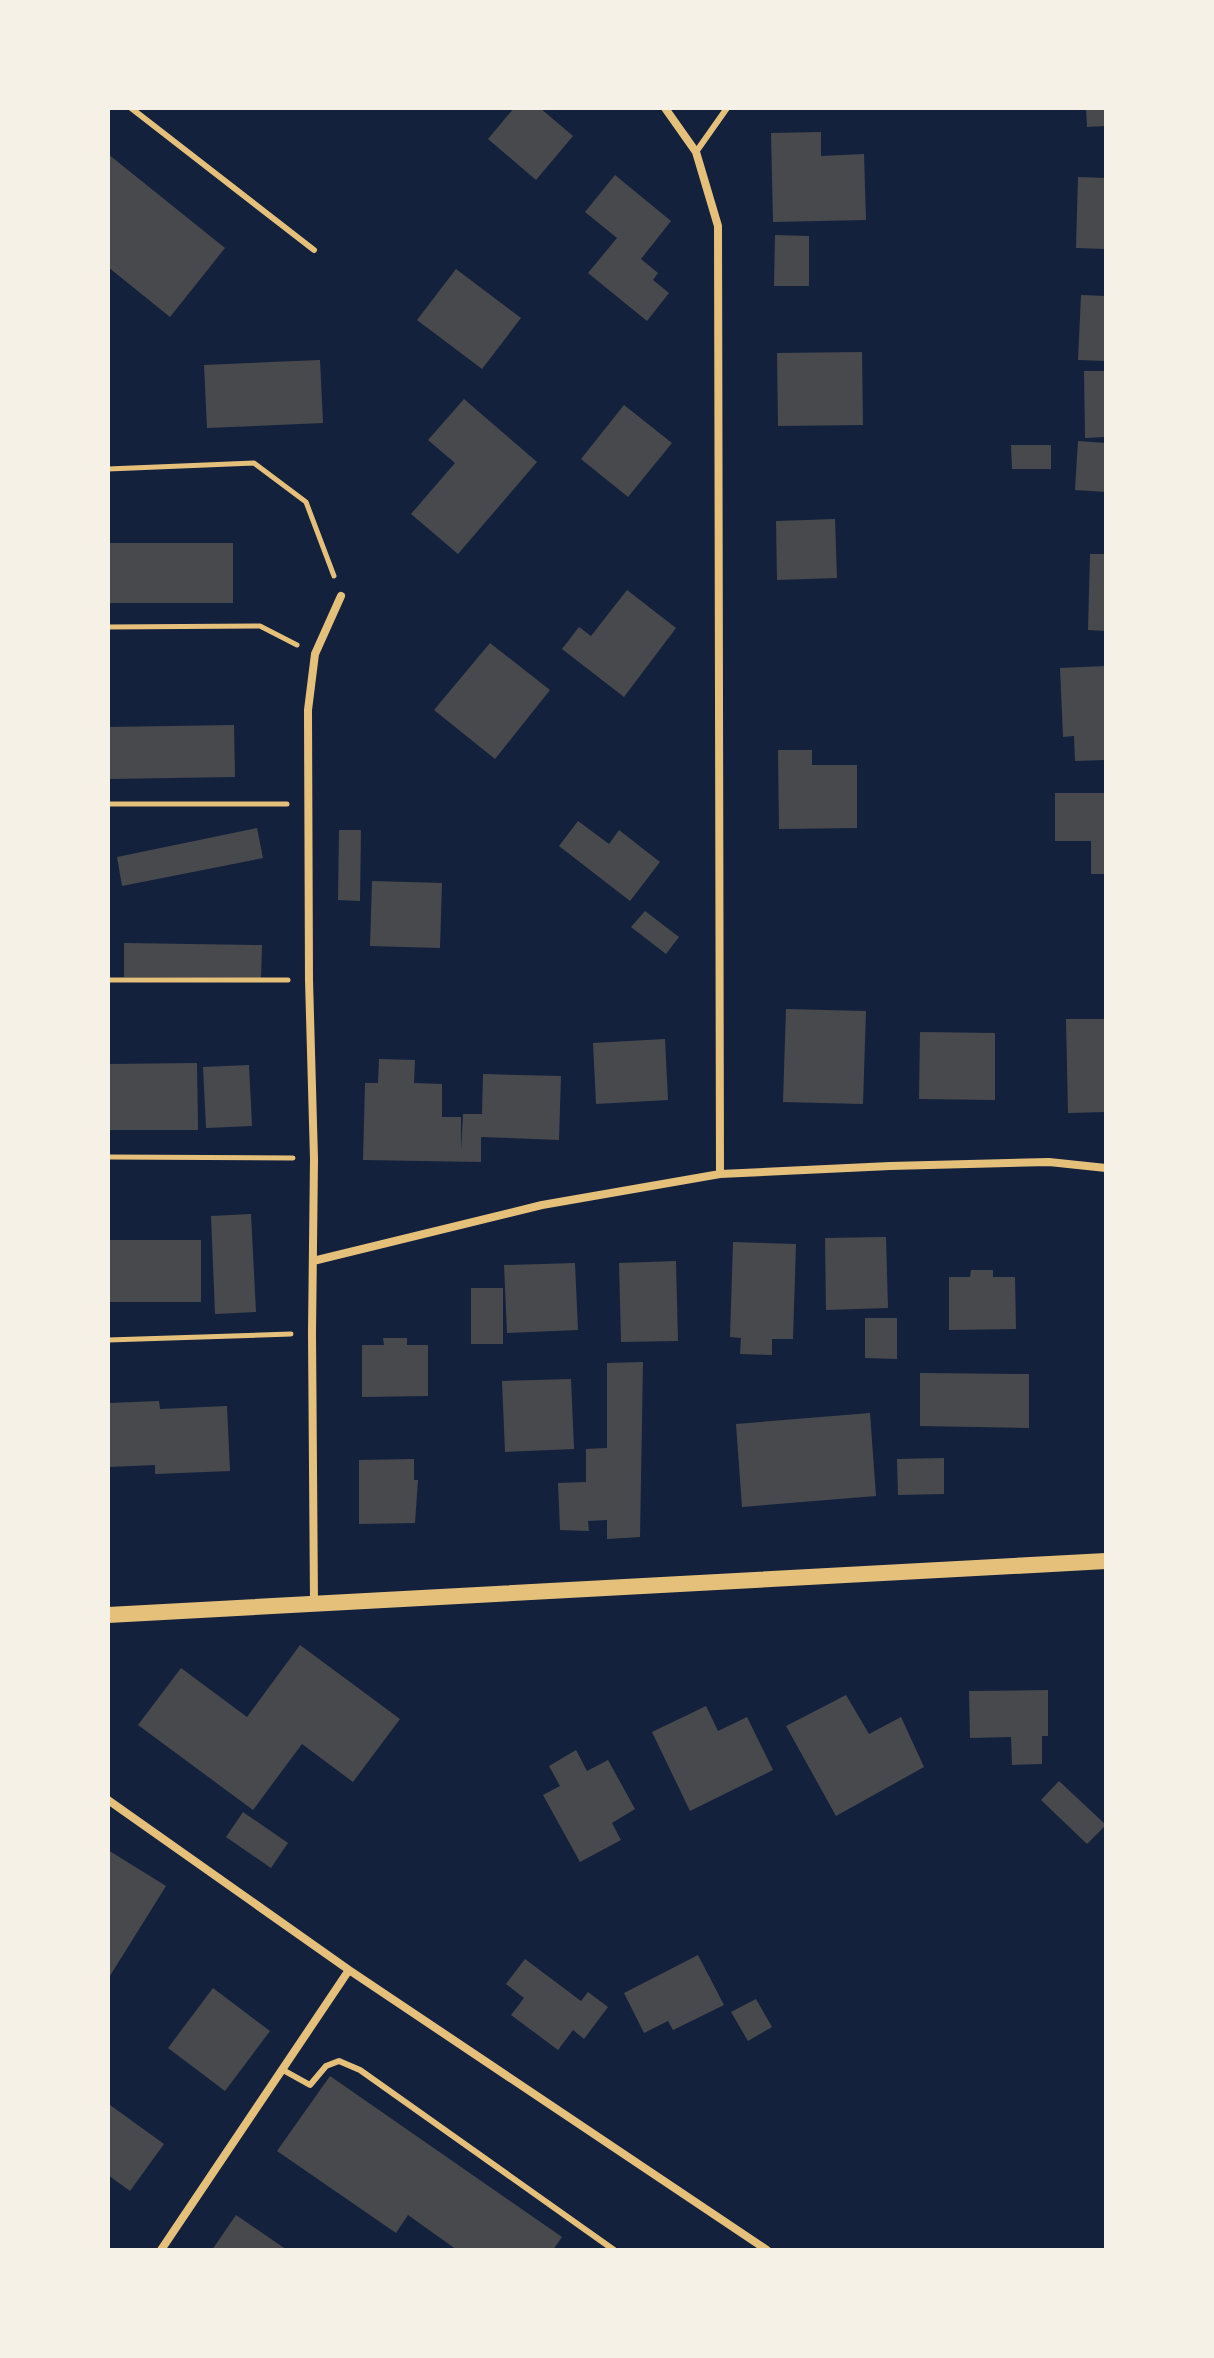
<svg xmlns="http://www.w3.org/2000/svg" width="1214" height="2358" font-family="'DejaVu Sans',sans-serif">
	<rect width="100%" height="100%" fill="#14213d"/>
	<!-- building -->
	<path fill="#48494c" d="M514 108H540L573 136 536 180 488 139Z
		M1086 108H1106V126L1087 127Z
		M821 132V156L864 154 866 220 773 222 771 133Z
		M108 154 225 248 170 317 108 267Z
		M615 175 671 221 641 259 658 273 653 280 669 293 647 321 588 273 617 238 585 212Z
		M1078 177 1106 178V249L1076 248Z
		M775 235 809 236V286H774Z
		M456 269 521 318 482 369 417 320Z
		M1081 295 1106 296V361L1078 360Z
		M862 352 863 425 778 426 777 353Z
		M320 360 323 423 207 428 204 365Z
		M1084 371H1106V437L1085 438Z
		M464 399 537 462 458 554 411 514 455 463 428 440Z
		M624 405 672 443 628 497 581 459Z
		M1078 441 1106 443V492L1075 490Z
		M1011 445H1051V469H1012Z
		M835 519 837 578 777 580 776 521Z
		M108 543H233V603H108Z
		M1090 554H1106V631L1088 630Z
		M627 590 676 628 624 697 562 649 579 627 591 636Z
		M490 643 550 690 495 759 434 710Z
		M1106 666V760L1075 761 1074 736 1063 737 1060 668Z
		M234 725 235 777 108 779V727Z
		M778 750H812V765H857V828L779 829Z
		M1055 793H1106V874H1091V841H1055Z
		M578 821 609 844 619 830 660 862 630 901 559 846Z
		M257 828 263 858 122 886 117 857Z
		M339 830H361L360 901 338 900Z
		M372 881 442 883 440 948 370 946Z
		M645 911 679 937 666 954 631 927Z
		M124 943 262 945 261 978 124 977Z
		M786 1009 866 1011 863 1104 783 1102Z
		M1066 1019H1106V1112L1068 1113Z
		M920 1032 995 1033V1100L919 1099Z
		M665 1039 668 1100 596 1104 593 1043Z
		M379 1059 415 1060 414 1083 442 1084V1117H461V1151L463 1114H482L483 1074 561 1076 559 1140 481 1137V1162L363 1160 365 1083H378Z
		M197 1063 198 1130H108V1064Z
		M249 1065 252 1126 206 1128 203 1067Z
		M251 1214 256 1312 215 1314 211 1216Z
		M886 1237 888 1308 826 1310 825 1238Z
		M108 1240H201V1302H108Z
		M733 1242 796 1244 793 1339H772V1355L740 1354 741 1338 730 1337Z
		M676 1261 678 1341 621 1342 619 1263Z
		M575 1263 578 1330 507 1333 504 1265Z
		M971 1270H993V1277H1015L1016 1329 949 1330V1277H970Z
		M471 1288H503V1344H471Z
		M865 1318H897V1359L865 1358Z
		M383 1338H407V1345H428V1396L362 1397V1345H384Z
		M643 1362 640 1537 607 1539V1520L588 1521 589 1531 560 1530 558 1483 586 1482V1449L607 1448V1363Z
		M920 1373 1029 1374V1428L920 1426Z
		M571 1379 574 1449 505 1452 502 1381Z
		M159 1401 160 1409 227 1406 230 1471 155 1474V1465L108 1467V1403Z
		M870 1413 876 1496 742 1507 736 1424Z
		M944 1458V1494L898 1495 897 1459Z
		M414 1459V1480H418L415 1523 359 1524V1460Z
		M300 1645 400 1719 353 1782 302 1744 253 1810 138 1725 181 1668 247 1717Z
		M1048 1690V1736H1042V1764L1012 1765 1011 1737 970 1738 969 1691Z
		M846 1695 869 1734 901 1717 924 1767 836 1816 786 1726Z
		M706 1706 718 1731 747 1717 773 1770 690 1811 652 1732Z
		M576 1750 587 1771 608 1760 635 1809 612 1823 621 1840 580 1862 543 1795 560 1786 549 1766Z
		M1059 1781 1106 1825 1087 1844 1041 1800Z
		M243 1812 288 1843 271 1868 226 1837Z
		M108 1850 166 1886 108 1979Z
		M698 1955 724 2005 673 2030 668 2021 644 2033 624 1993Z
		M525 1959 581 2001 588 1992 608 2007 584 2039 573 2030 558 2050 511 2015 524 1998 506 1984Z
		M213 1988 270 2031 225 2091 168 2048Z
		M756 1999 772 2027 748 2041 731 2012Z
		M330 2076 562 2237 553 2250H457L408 2215 396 2233 277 2151Z
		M110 2105 164 2144 130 2191 108 2175Z
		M236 2215 287 2250H212Z"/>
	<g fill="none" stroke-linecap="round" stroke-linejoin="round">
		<!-- path -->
		<path stroke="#e5c07b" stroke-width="5" d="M108 469 254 463 306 502 334 576
			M108 627 260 626 297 645
			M108 804H287
			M108 980H288
			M108 1157 293 1158
			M108 1340 291 1334"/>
		<!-- service -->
		<path stroke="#e5c07b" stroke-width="6" d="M131 108 314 250
			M696 152 727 108
			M283 2070 310 2085 326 2066 339 2061 360 2070 614 2250"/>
		<!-- minor -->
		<path stroke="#e5c07b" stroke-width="8" d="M665 108 696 152 718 226 720 1174
			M313 1261 542 1205 720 1174 890 1166 1049 1162 1106 1168
			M314 1604 312 1333 314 1159 309 980 308 710 315 654 341 596
			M108 1800 349 1970 767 2250
			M161 2250 349 1970"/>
		<!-- secondary -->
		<path stroke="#e5c07b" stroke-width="16" d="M108 1615 1106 1561"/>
	</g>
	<!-- border -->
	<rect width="1214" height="2358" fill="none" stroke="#f6f1e7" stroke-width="220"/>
</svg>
